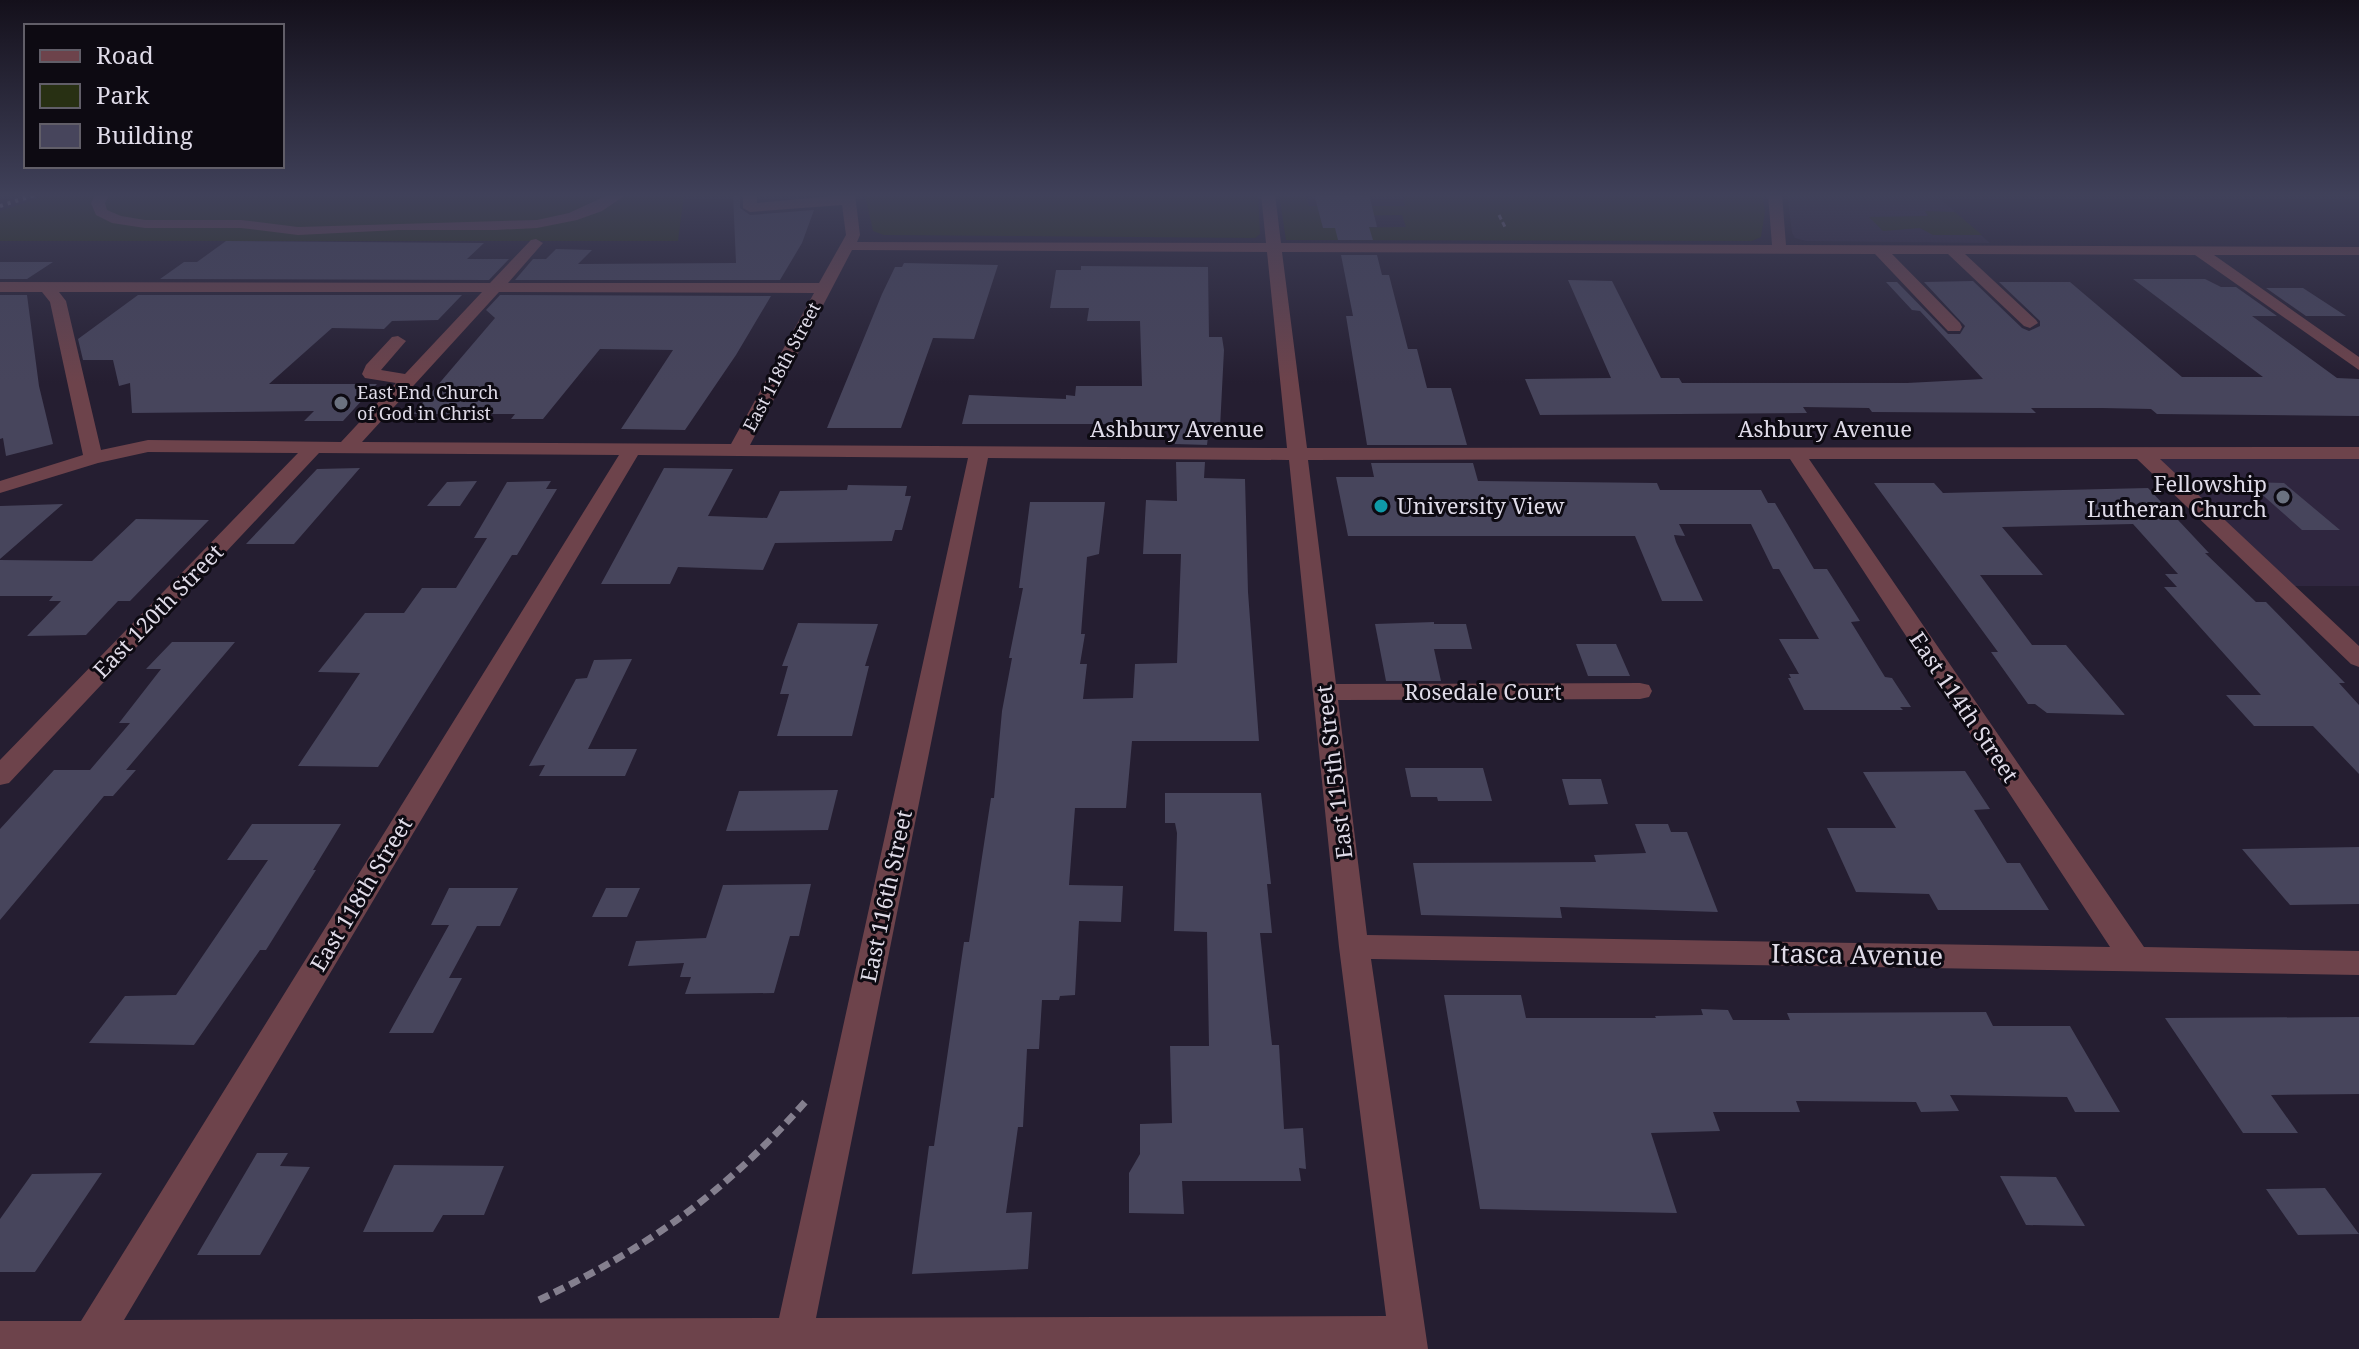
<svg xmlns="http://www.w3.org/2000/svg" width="2359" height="1349" font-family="'Noto Serif',serif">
	<rect width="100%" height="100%" fill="#251e31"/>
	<!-- built -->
	<path fill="#2f263f" d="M1787 194H1935L1990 243 1806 241 1795 238 1792 233Z
		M2141 452 2359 453V586H2282Z"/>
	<!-- green -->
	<path fill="#283013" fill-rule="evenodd" d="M51 194H684L678 241H0V211Z
		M865 194H1258L1260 234 1255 238 884 235 873 231Z
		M1279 194H1306L1309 206H1405L1403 194H1762L1765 211 1761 237 1752 241 1286 240ZM1402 215 1406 227 1323 228 1320 216Z
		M1925 211 1955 212 1982 235H1933L1920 228 1883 231 1869 217 1928 216Z"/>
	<!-- building -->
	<path fill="#47455c" d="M733 194H740V208L750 215 814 210 802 243 780 280H515L533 259H546L556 249 592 250 578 264 736 263Z
		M1314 194H1369L1377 227H1369L1373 240H1338L1335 228H1323Z
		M226 241 484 243 467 259H509L489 280 160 279 184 262H197Z
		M1341 255H1377L1382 275H1389L1408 349H1417L1427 388H1451L1467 445H1367L1346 316H1353Z
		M0 262H53L27 279H0Z
		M904 263 998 265 974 339 933 338 901 428H827L882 294 895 267H902Z
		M1081 266 1208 267 1209 337H1222L1224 350 1220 428H1209L1207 445 1175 444V428H1142V424H962L969 395 1066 399V395L1075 396 1076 386H1142L1140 321H1087L1089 308H1050L1056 270H1081Z
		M2133 279H2205L2221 287H2236L2277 316H2252L2337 378 2359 379V416L2157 414 2151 409 2102 408H2031L2036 413 1872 412 1869 408 1803 407 1807 413 1540 415 1525 379 1611 378 1568 280 1612 281 1661 378H1679L1682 383H1907L1983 379 1920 311 1912 310 1886 282H1897L1948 334H1960L1965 326 1924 282 1973 281 2022 328 2029 331 2040 326V321L1999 282H2070L2182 377H2263Z
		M2266 288H2303L2346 316H2306Z
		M0 295H27L39 386 53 444 6 456 3 438 0 439Z
		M138 295H462L438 320 392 321 384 329 332 328 269 384H377L343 421H304L314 411 132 413 130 383 119 386 113 360H83L78 339Z
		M500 295 771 296 736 355 685 430 621 429 673 350 600 349 543 419H511L515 414H413L495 318 486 310Z
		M1176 462H1205L1204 478 1245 479 1248 592 1259 741H1132L1126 808H1075L1069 885 1123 886 1121 922 1079 921 1075 995 1060 996 1059 1000H1042L1039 1049H1027L1023 1127H1018L1006 1213 1032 1212 1028 1269 912 1274 929 1146H934L964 942H969L991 798H994L1002 711 1012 658H1009L1023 588H1019L1030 502H1105L1099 554 1087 557 1081 634H1085L1080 664H1087L1083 699 1133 698 1135 664 1177 663 1181 554H1143L1146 500 1177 501Z
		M1371 463H1473L1478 481 1657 483 1660 490H1761L1768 503H1775L1814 569H1827L1860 621 1851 622 1885 677 1892 678 1911 707H1900L1903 710H1804L1788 678H1791L1789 674H1799L1779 639H1819L1779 569H1773L1751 524H1679L1685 536 1674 535 1676 542 1703 601H1662L1635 536H1348L1336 477H1374Z
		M360 468 294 544H246L317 469Z
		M664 468 733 469 708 516 767 518 780 491 847 490 848 485 907 486 905 496H911L902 530H895L892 541 775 543 763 570 678 567 670 584H601Z
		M477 481 460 506H427L447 482Z
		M551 481 546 489H557L517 555H512L378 767 298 766 360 673 318 672 365 613H404L422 588H456L487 538H474L507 482Z
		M2248 482 2284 483 2340 530H2302Z
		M1874 483H1934L1943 493 2148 488 2209 553H2205L2256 602H2266L2345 683H2339L2359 705V774L2313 726H2254L2226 695H2261L2164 587H2177L2165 574H2178L2133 524 2002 527 2043 575H1980L2032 645H2066L2125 715 2047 713 2035 704H2028L1991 652H1998Z
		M63 504 0 559V506Z
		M136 519 209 520 130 601H118L86 635 27 636 61 601H49L53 596H0V560L92 561Z
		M1434 622V624H1466L1472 649H1434L1441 681H1386L1375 624Z
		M798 623 878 624 865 666H869L852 736H777L789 694H780L788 666H782Z
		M172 642H235L126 770H136L113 796H104L0 920V829L54 770H90L130 723H119L161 669H146Z
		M1576 644H1616L1630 676H1588Z
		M632 659 588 749H637L625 776H539L545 765 529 766 576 679 587 678 594 660Z
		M1405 768H1483L1492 801H1438L1437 797H1411Z
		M1965 771 1990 809 1974 810 2007 863H2020L2049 910H1938L1929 894 1856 892 1827 828H1896L1863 772Z
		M1562 779H1601L1608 804 1569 805Z
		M838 790 828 830 726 831 739 791Z
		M1165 793H1261L1271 884H1267L1272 933H1260L1272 1045H1279L1284 1129 1303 1128 1306 1169 1299 1168 1301 1181H1182L1184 1214 1129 1213V1173L1140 1154V1124L1172 1123 1170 1046H1209L1207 932 1174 931 1177 833 1175 823H1165Z
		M252 824H341L313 870H316L266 950H260L194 1045 89 1043 125 996 176 995 268 860H227Z
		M1635 824H1668L1671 832H1687L1718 912 1560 907 1562 918 1421 915 1413 863 1596 862 1594 855 1646 853Z
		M2359 847V904L2290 905 2242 849Z
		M811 884 799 936H790L774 993 685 994 691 977H680L684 963 628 966 636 941 706 938 723 885Z
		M449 888H518L500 926H477L449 978H462L433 1033H389L449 925H431Z
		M606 888H640L627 917H592Z
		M1444 995H1521L1526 1018H1656L1655 1016 1703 1015 1701 1009 1728 1010 1733 1020H1790L1787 1013 1986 1012 1993 1026H2070L2120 1112H2075L2067 1097 1950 1095 1959 1111 1921 1112 1916 1102 1796 1101 1800 1112H1713L1720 1131 1651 1133 1677 1213 1480 1209Z
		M2359 1017V1094L2271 1095 2298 1133H2243L2165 1018Z
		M257 1153H288L280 1166 310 1167 260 1255H197Z
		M394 1165 504 1166 484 1215H443L433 1232H363Z
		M102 1173 35 1272H0V1219L32 1174Z
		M2000 1176 2056 1177 2085 1226 2026 1225Z
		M2325 1188 2359 1234 2298 1235 2266 1189Z"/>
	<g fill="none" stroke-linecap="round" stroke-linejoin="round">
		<!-- path-far1 -->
		<path stroke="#847f8e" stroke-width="3" stroke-dasharray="5 3" stroke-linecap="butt" d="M1499 215 1506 229"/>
		<!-- path -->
		<path stroke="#847f8e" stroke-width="7" stroke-dasharray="11 6" stroke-linecap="butt" d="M539 1300C649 1247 725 1193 806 1101"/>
		<!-- minor -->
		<path fill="#6d434b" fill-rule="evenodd" d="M96 194H110L105 203 107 210 121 216 145 220H241L298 227 537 220 569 213 610 194H627L602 211 577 220 537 228 495 230H398L298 235 241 228H145L112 223 96 215 91 203Z
			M743 194H757V203L855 194 860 235 857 242 1266 243 1261 194H1275L1281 243 1772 245 1768 194H1782L1786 245 2359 247V255H2214L2359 357V370L2195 255 1965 254 2036 320 2038 323 2030 328 2024 326 1948 254H1892L1960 323 1962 327 1960 331H1948L1875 254 1282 252 1307 448 2359 447V459H2160L2359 646V667L2351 664 2137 459H1809L2144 947 2359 951V975L1371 959 1428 1349H0V1321H81L619 455 319 453 9 783 0 785V760L298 453 148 452 98 463 0 493V481L83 455 50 302 42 292H0V282L490 283 531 240 536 239 543 243 508 283H819L846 235 842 205 750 212 743 208ZM852 250 1267 252 1287 448 750 445ZM59 292H482L405 374 381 370 406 341 398 336 392 337 366 365 362 374 365 378 396 383 341 442 148 440 101 450 66 301ZM499 292 814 293 731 444 362 442ZM638 455 968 458 779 1318 124 1320ZM988 458 1289 460 1339 947 1386 1316 816 1318ZM1790 459 2110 947 1367 935 1338 700 1640 699 1649 697 1652 691 1649 685 1640 683 1336 684 1308 460Z"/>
		<!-- rail -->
		<path stroke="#9b96a5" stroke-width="4" stroke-dasharray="3 5" stroke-linecap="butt" d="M0 206 38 194"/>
	</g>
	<!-- sky -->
	<linearGradient id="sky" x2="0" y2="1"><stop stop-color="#14101b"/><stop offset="0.51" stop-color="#40415a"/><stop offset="1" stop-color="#40415a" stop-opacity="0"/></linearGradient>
	<rect width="2359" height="383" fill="url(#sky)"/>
	<!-- markers -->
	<g fill="#6b7280" stroke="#0d0a12" stroke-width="3">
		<circle cx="341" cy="403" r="8"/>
		<circle cx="2283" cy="497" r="8"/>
	</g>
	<circle fill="#0f9aa8" stroke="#0d0a12" stroke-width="3" cx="1381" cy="506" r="8"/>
	<g text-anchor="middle" stroke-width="6" stroke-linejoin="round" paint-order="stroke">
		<!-- far-street labels -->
		<g font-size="18" fill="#dfdbe8" stroke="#0d0a12">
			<text transform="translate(782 367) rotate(-62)" y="6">East 118th Street</text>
		</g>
		<!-- far-poi labels -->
		<g font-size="18" fill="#dfdbe8" stroke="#0d0a12" text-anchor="start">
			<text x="357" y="399">East End Church<tspan x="357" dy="21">of God in Christ</tspan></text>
		</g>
		<!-- street labels -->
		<g font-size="22" fill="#dfdbe8" stroke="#0d0a12">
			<text x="1177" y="437">Ashbury Avenue</text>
			<text x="1825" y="437">Ashbury Avenue</text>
			<text transform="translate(158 611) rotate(-46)" y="8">East 120th Street</text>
			<text x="1483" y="700">Rosedale Court</text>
			<text transform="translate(1964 707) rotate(56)" y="8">East 114th Street</text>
			<text transform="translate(1334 772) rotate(-97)" y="8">East 115th Street</text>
			<text transform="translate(361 894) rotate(-59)" y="8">East 118th Street</text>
			<text transform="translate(886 896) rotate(-78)" y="8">East 116th Street</text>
		</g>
		<!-- poi labels -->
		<g font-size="22" fill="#dfdbe8" stroke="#0d0a12" text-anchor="end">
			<text x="2267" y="492">Fellowship<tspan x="2267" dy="25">Lutheran Church</tspan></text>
			<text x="1397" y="514" text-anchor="start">University View</text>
		</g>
		<!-- near-street labels -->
		<g font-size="26" fill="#dfdbe8" stroke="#0d0a12">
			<text transform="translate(1857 955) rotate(1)" y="9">Itasca Avenue</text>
		</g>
	</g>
	<!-- legend -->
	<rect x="24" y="24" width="260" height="144" fill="#0d0a12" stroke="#615e68" stroke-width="2"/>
	<rect x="40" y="50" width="40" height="12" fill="#6d434b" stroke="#615e68" stroke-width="2"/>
	<text x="96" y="64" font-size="24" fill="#dfdbe8">Road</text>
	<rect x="40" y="84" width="40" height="24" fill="#283013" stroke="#615e68" stroke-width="2"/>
	<text x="96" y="104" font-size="24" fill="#dfdbe8">Park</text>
	<rect x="40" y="124" width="40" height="24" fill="#47455c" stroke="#615e68" stroke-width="2"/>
	<text x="96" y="144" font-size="24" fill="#dfdbe8">Building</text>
</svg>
